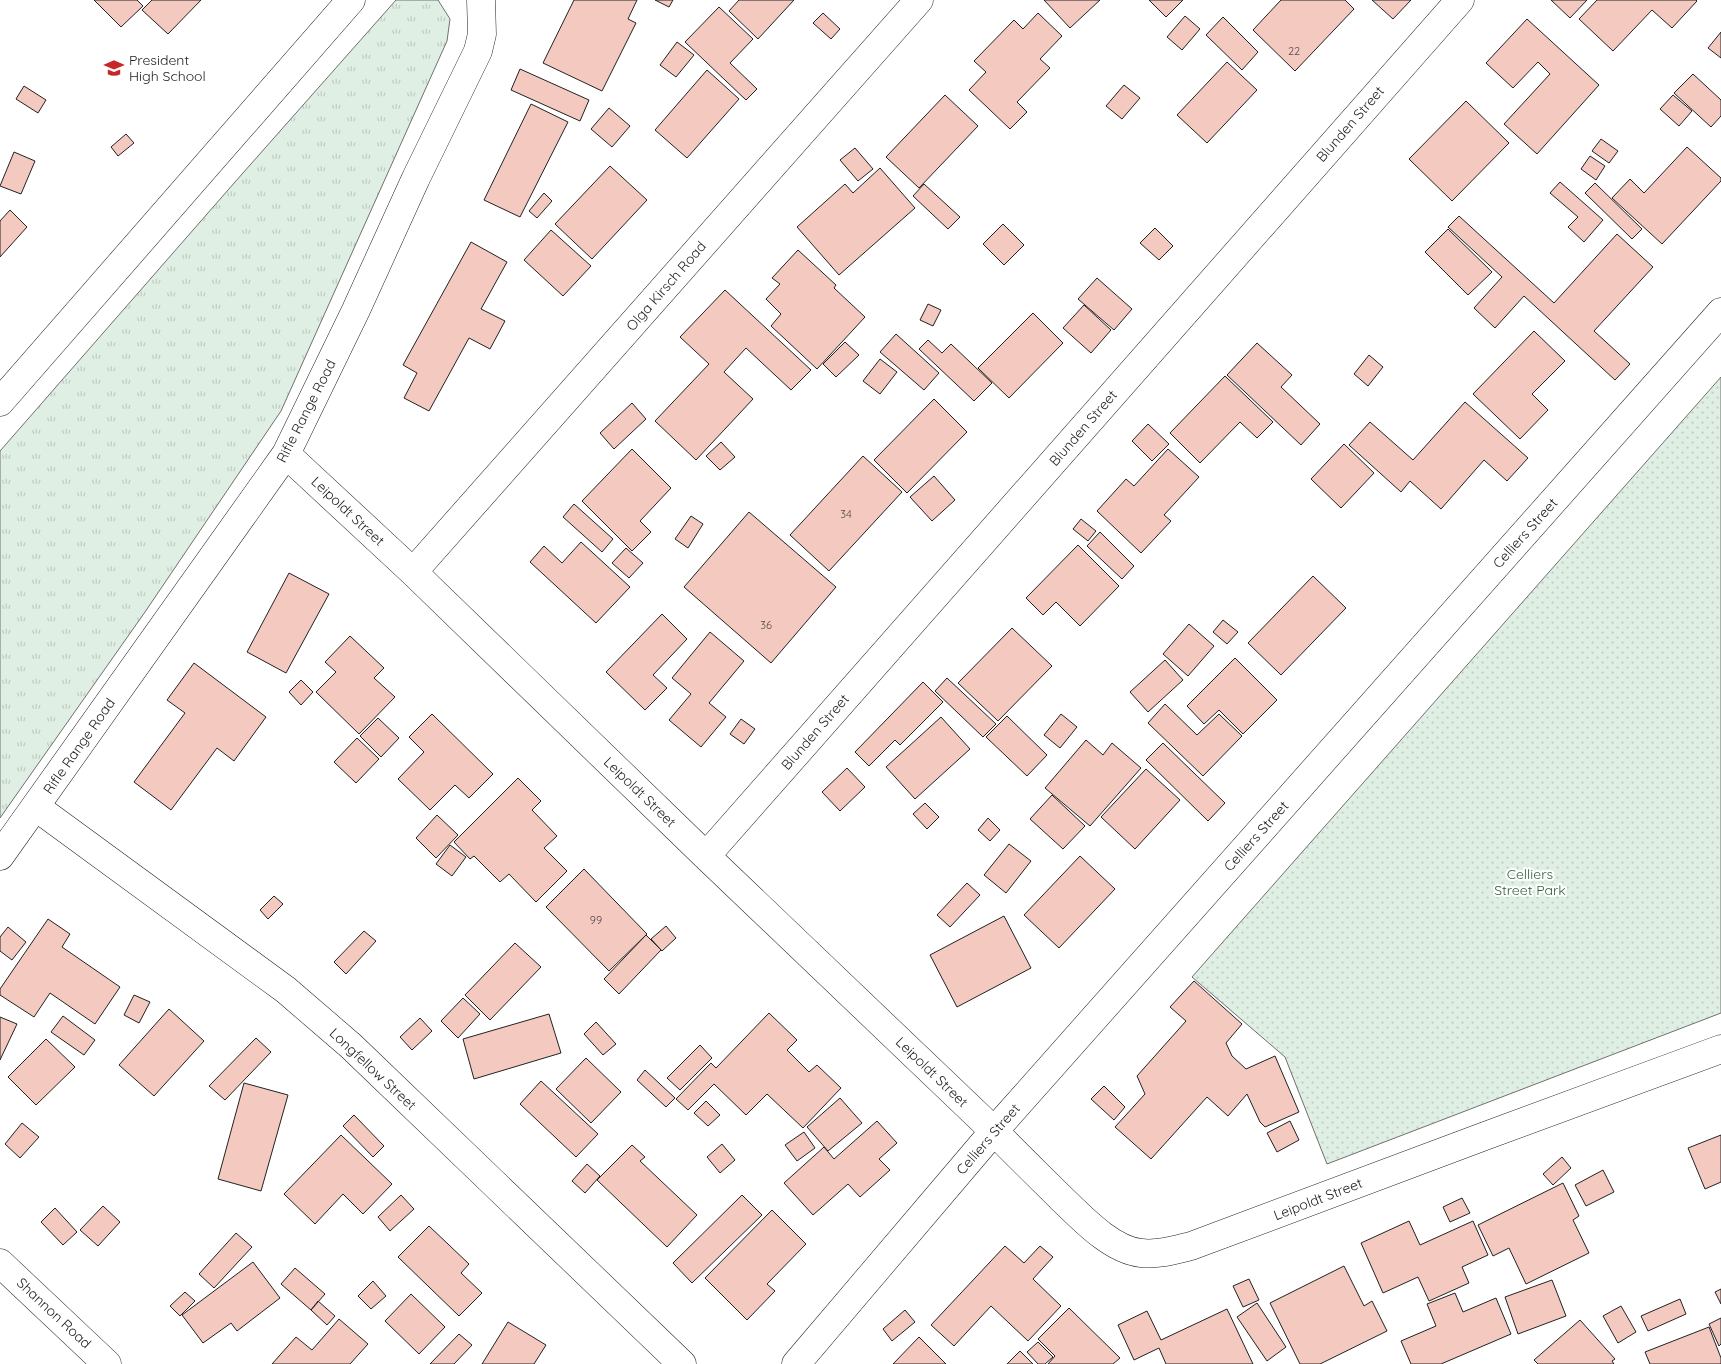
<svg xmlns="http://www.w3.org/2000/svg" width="1721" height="1364" font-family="Quicksand,sans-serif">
	<defs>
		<pattern id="grass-tufts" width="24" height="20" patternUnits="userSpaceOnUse" patternTransform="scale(1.25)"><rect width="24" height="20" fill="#e0efe3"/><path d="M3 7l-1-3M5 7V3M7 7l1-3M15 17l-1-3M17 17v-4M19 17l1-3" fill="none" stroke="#c0cdc2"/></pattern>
		<pattern id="park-dots" width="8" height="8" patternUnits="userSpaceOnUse" patternTransform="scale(1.25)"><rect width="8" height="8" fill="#e0efe3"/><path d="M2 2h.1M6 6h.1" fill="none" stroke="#c0cdc2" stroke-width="1.8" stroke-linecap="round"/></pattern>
	</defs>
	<rect width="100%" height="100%" fill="#fff"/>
	<!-- grass -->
	<path fill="url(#grass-tufts)" stroke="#6f6f6f" d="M396 0H438L450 19 447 41 281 411 145 612 0 818V451L235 182Z"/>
	<!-- park -->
	<path fill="url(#park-dots)" stroke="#6f6f6f" d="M1721 377V1013L1327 1164 1285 1057 1192 977Z"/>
	<!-- building -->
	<path fill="#f3c9c0" stroke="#222" d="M94 0H137L143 6 121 27Z
		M152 0H201L168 34 142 10Z
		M574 0H637L628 19 636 23 602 91 543 63Z
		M655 0H673L669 7Z
		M739 0H794L758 39 729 11Z
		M1044 0H1100L1070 28Z
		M1149 0H1183L1166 17Z
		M1281 0H1345L1354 9 1295 71 1253 30Z
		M1372 0H1411L1393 19Z
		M1551 0H1587L1570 18Z
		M1597 0H1696L1697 1 1672 28 1652 10 1613 51 1579 19Z
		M719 7 753 39 730 63 757 89 746 100 685 42Z
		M823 13 840 29 831 39 813 23Z
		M1038 13 1062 36 1040 59 1050 68 1017 102 1027 112 1010 129 969 90 986 72 974 61 1014 20 1023 29Z
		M1185 16 1200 29 1182 50 1167 37Z
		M1223 17 1258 52 1242 70 1206 35Z
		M1527 19 1599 85 1537 154 1504 124 1550 74 1538 62 1513 88 1486 63Z
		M1721 32V58L1708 48Z
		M677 42 694 55 676 77 660 65Z
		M1227 62 1257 90 1207 143 1177 115Z
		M520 69 589 100 580 121 511 90Z
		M707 70 739 99 687 158 655 130Z
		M1693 74 1721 100V116L1711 127 1674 93Z
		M1124 85 1140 98 1122 119 1106 106Z
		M24 86 46 100 38 113 16 99Z
		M945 95 978 126 919 188 886 157Z
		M1673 95 1692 111 1679 126 1660 109Z
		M1466 101 1509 143 1452 201 1409 159Z
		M531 104 568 122 520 217 484 200Z
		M609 108 630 126 612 147 591 129Z
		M126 134 134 143 118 156 111 147Z
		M1601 139 1618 151 1609 163 1592 151Z
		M1687 147 1721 178V181L1662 244 1612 198 1630 179 1644 193Z
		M855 148 873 169 858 181 840 160Z
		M14 152 35 161 21 194 0 186Z
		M1590 156 1605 166 1596 180 1581 169Z
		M610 166 647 200 592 259 555 224Z
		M880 168 915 208 839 275 797 227 845 184 853 193Z
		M1560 182 1603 220 1584 242 1568 227 1578 217 1550 193Z
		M1595 183 1642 229 1632 239 1585 193Z
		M924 184 960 217 948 229 913 196Z
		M544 193 552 201 537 218 529 211Z
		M10 210 27 227 0 257V221Z
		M1459 216 1554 303 1617 234 1653 267 1594 331 1630 364 1615 380 1524 296 1495 328 1474 308 1502 277 1448 227Z
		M1003 224 1024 245 1004 265 983 244Z
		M1155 228 1173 246 1159 260 1140 243Z
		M1448 229 1492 272 1468 295 1425 252Z
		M551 230 591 266 563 296 524 260Z
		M471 242 507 262 481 309 505 321 490 349 469 338 429 411 404 398 417 373 403 365Z
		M798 250 836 285 834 288 865 317 817 369 771 326 781 314 766 299 780 284 772 278Z
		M1097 278 1132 309 1114 330 1078 299Z
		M725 290 811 370 791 390 746 348 724 372 753 399 696 460 655 421 709 364 680 337Z
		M928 304 941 310 933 326 920 320Z
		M1084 305 1111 330 1091 353 1063 328Z
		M1033 313 1063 343 1009 398 978 368Z
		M1534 331 1565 361 1532 394 1548 410 1520 439 1473 394Z
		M896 334 939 373 924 390 880 352Z
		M928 340 942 353 951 344 992 383 974 401 919 349Z
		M845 342 859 355 836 377 823 364Z
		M1257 343 1292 375 1281 387 1320 424 1301 445 1227 375Z
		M1369 355 1383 367 1368 386 1354 374Z
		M880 359 897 372 880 394 863 381Z
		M1225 376 1273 422 1257 438 1240 422 1200 463 1170 433Z
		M934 399 967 432 907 493 874 460Z
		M1465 402 1528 458 1507 481 1484 460 1441 509 1410 481 1401 492 1349 445 1370 422 1413 460Z
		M632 403 646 419 614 449 600 433Z
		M1148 424 1169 444 1152 461 1132 441Z
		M721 442 735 457 720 470 706 456Z
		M1344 444 1374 473 1341 508 1311 479Z
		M632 449 671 488 640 521 651 532 632 551 582 501Z
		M1168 449 1199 477 1164 515 1171 521 1141 553 1097 511 1126 479 1134 486Z
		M863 456 902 492 829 571 790 535Z
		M934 476 955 500 932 521 910 497Z
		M574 504 613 539 602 552 563 517Z
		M749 512 836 587 771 663 684 587Z
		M691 516 703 524 688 548 675 539Z
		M1081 519 1096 531 1088 541 1073 529Z
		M1100 532 1134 566 1122 579 1087 546Z
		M581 542 630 587 596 623 530 562 544 546 562 563Z
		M1078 545 1119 586 1080 626 1056 602 1043 615 1026 598Z
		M626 548 643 563 629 578 612 563Z
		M289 573 329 594 286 673 247 652Z
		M1313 576 1346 608 1281 675 1248 643Z
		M662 614 687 639 653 675 667 688 645 710 606 672Z
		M1223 620 1238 632 1227 644 1213 632Z
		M1189 624 1214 646 1188 676 1163 654Z
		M1012 628 1052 666 998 721 958 683Z
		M710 632 744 661 709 703 726 717 701 747 669 720 691 694 672 678Z
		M350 636 384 668 374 678 395 697 359 734 316 692 336 672 325 662Z
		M1235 658 1277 700 1243 734 1219 710 1204 724 1187 706Z
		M1165 660 1183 680 1148 712 1130 692Z
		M194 663 266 717 234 761 217 748 171 810 134 782 185 713 167 700Z
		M947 678 996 724 983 737 935 691Z
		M301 680 313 692 301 705 289 692Z
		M923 682 943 702 900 745 895 740 869 766 855 752Z
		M1165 704 1197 735 1219 714 1242 736 1203 776 1148 723Z
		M432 714 493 774 469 798 455 785 430 810 398 779 424 752 409 737Z
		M1061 714 1077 727 1060 748 1044 735Z
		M1007 716 1047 755 1027 776 986 737Z
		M941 717 970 749 915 799 886 767Z
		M378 718 399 738 381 757 360 736Z
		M741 719 755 729 744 744 730 734Z
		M357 738 379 759 356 783 334 762Z
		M1086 740 1103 755 1112 743 1141 768 1090 826 1045 788Z
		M1163 743 1225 803 1208 821 1146 760Z
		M847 768 865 787 840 811 822 792Z
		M1146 769 1180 800 1135 849 1101 817Z
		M518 778 541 801 532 810 557 836 544 848 567 871 536 902 509 874 500 882 474 856 470 859 454 842Z
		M1052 795 1085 826 1063 849 1030 819Z
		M925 803 939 817 927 829 913 814Z
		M437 815 458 835 436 858 416 838Z
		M988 818 1000 830 990 841 978 830Z
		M1009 844 1031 861 1006 893 984 875Z
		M450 845 466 857 452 876 436 864Z
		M1080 856 1115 889 1059 948 1024 915Z
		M584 869 647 934 609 971 546 907Z
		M967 883 980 895 950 927 937 915Z
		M274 896 283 904 268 919 260 910Z
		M1004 916 1031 968 957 1007 930 955Z
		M48 919 70 934 62 947 120 987 95 1024 50 993 34 1017 0 995V989Z
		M666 926 676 938 662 951 651 939Z
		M8 927 26 942 12 960 0 951V937Z
		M364 931 376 941 346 974 334 962Z
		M646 935 661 950 619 994 604 979Z
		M515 943 541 967 490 1020 465 995Z
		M1194 981 1242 1024 1226 1043 1232 1056 1246 1069 1275 1056 1299 1112 1265 1127 1260 1122 1247 1094 1228 1116 1207 1097 1151 1159 1115 1127 1145 1094 1137 1076 1186 1021 1170 1007Z
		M134 995 150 1002 139 1023 124 1015Z
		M463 998 480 1014 458 1038 441 1021Z
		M169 1009 204 1041 154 1096 119 1065Z
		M769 1013 797 1040 787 1050 809 1072 817 1065 841 1088 803 1128 767 1094 746 1115 714 1084 688 1110 676 1099 711 1063 716 1068Z
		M549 1014 561 1053 474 1079 463 1039Z
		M63 1016 95 1040 84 1055 51 1032Z
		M0 1017 17 1024 0 1060Z
		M420 1018 432 1031 412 1050 400 1037Z
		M596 1022 616 1044 603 1055 584 1034Z
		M256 1038 271 1052 225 1100 209 1086Z
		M46 1039 75 1067 36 1105 8 1077Z
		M700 1045 712 1058 680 1090 667 1078Z
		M586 1058 621 1092 591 1123 556 1089Z
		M645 1070 675 1098 666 1107 637 1080Z
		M541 1081 598 1134 576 1157 520 1104Z
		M244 1083 288 1095 261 1191 218 1179Z
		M1104 1086 1125 1107 1114 1120 1091 1099Z
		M840 1098 862 1123 828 1151 807 1127Z
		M706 1101 720 1115 708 1126 694 1113Z
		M354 1115 384 1146 373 1157 343 1126Z
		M877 1121 897 1143 879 1159 890 1170 860 1197 848 1184 813 1215 784 1183 824 1147 834 1159Z
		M1290 1121 1299 1140 1277 1152 1267 1133Z
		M22 1123 39 1137 20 1158 5 1144Z
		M804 1132 815 1148 797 1161 785 1145Z
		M341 1135 392 1184 363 1214 343 1194 315 1224 284 1194Z
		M1721 1135V1182L1705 1189 1688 1148Z
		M722 1144 735 1160 720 1173 707 1157Z
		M632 1145 645 1157 640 1161 697 1215 667 1247 597 1180Z
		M1562 1157 1571 1168 1553 1185 1543 1174Z
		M587 1164 600 1176 585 1193 572 1181Z
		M1603 1170 1614 1192 1586 1206 1575 1185Z
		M1563 1183 1579 1216 1573 1220 1589 1253 1526 1284 1509 1248 1493 1256 1478 1225Z
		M401 1195 414 1209 390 1231 378 1217Z
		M742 1195 762 1215 692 1283 673 1263Z
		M1462 1198 1470 1213 1450 1222 1443 1207Z
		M103 1206 120 1222 98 1246 80 1230Z
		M55 1208 77 1232 63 1245 41 1222Z
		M772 1210 806 1244 767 1284 775 1291 747 1320 705 1278Z
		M1409 1221 1420 1245 1473 1221 1488 1255 1462 1267 1469 1283 1429 1301 1418 1277 1383 1293 1361 1243Z
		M429 1226 469 1264 461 1273 482 1293 459 1316 398 1257Z
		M236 1233 252 1247 214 1288 199 1274Z
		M1005 1246 1024 1263 1040 1246 1053 1257 1033 1279 1061 1306 1028 1341 991 1306 954 1346 931 1325Z
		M253 1262 280 1298 237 1331 231 1323 203 1343 182 1315Z
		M1344 1266 1364 1306 1372 1301 1387 1331 1320 1364H1300L1270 1303Z
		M295 1268 325 1294 311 1310 281 1284Z
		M1249 1279 1259 1300 1243 1307 1233 1286Z
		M1552 1280 1566 1316 1518 1334 1505 1297Z
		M373 1281 386 1296 371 1309 358 1296Z
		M1721 1289V1304L1715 1292Z
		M185 1292 195 1301 180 1316 170 1306Z
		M1455 1293 1463 1312 1496 1298 1511 1334 1441 1364H1411L1401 1341 1436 1326 1427 1304Z
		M411 1294 445 1327 419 1354 385 1321Z
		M1680 1299 1686 1314 1648 1331 1641 1316Z
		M318 1301 335 1316 327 1325 311 1310Z
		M1257 1303 1286 1347 1267 1361 1237 1317Z
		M1621 1306 1636 1332 1618 1343 1603 1316Z
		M1069 1308 1120 1358 1113 1364H1048L1055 1356 1038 1339Z
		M1227 1309 1253 1364H1166L1159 1348 1134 1360 1118 1325 1147 1311 1161 1340Z
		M905 1310 915 1322 892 1341 883 1329Z
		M1721 1318V1344L1719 1346 1709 1324Z
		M339 1319 368 1344 350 1364H272L296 1337 312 1350Z
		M1580 1320 1615 1359 1612 1361 1614 1364H1538L1534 1360Z
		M508 1322 546 1345 534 1364H482Z
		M1709 1327 1721 1358V1364H1650L1645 1352Z
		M459 1334 472 1345 454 1364H430Z
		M919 1337 946 1364H893Z
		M1038 1342 1053 1357 1045 1364H1038L1027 1352Z
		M1020 1351 1033 1364H1007Z"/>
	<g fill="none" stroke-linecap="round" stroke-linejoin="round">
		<defs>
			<path id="minor" d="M286 454 413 572 706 856 994 1131C1016 1154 1038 1175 1060 1197 1081 1217 1111 1250 1141 1253 1158 1255 1175 1250 1191 1246L1485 1136 1721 1049
				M413 572 919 0
				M36 807 286 990 351 1046 682 1364
				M0 856 286 454 356 310 416 178 478 51 482 34 481 0
				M706 856 1460 0
				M0 1263 107 1364
				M796 1364 994 1131 1721 312"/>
			<path id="major" d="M0 402 351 0"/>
		</defs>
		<!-- minor casing -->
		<use href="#minor" stroke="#222" stroke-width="29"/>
		<!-- major casing -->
		<use href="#major" stroke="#222" stroke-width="29"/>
		<!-- minor -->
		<use href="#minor" stroke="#fff" stroke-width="28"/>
		<!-- major -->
		<use href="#major" stroke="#fff" stroke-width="28"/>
	</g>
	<!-- icons -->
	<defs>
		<symbol id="school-bare" viewBox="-9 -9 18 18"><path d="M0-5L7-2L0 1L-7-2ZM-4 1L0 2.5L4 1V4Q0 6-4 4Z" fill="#c62828" stroke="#fff" stroke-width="2.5" paint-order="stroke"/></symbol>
	</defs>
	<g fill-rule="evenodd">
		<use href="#school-bare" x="100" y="54" width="28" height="28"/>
	</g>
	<g text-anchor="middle" stroke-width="4" stroke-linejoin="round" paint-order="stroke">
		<!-- number labels -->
		<g font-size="11" fill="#564c4a">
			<text x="1294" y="55">22</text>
			<text x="846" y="518">34</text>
			<text x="766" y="629">36</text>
			<text x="596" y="924">99</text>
		</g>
		<!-- poi labels -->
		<g font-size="14" fill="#222" stroke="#fff" text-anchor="start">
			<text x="129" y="65">President<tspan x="129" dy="16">High School</tspan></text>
		</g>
		<!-- street labels -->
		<g font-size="14" fill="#222" stroke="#fff">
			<text transform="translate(1350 124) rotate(-49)" y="5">Blunden Street</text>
			<text transform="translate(666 286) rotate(-49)" y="5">Olga Kirsch Road</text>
			<text transform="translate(306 411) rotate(-63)" y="5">Rifle Range Road</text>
			<text transform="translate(1083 428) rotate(-49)" y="5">Blunden Street</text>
			<text transform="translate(348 511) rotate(43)" y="5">Leipoldt Street</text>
			<text transform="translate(1525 533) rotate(-48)" y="5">Celliers Street</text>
			<text transform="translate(815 732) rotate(-49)" y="5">Blunden Street</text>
			<text transform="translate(79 746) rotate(-55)" y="5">Rifle Range Road</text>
			<text transform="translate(640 792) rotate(44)" y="5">Leipoldt Street</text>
			<text transform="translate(1256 836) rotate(-48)" y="5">Celliers Street</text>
			<text transform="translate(373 1069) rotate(43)" y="5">Longfellow Street</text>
			<text transform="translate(932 1072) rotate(44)" y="5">Leipoldt Street</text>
			<text transform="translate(988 1139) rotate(-49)" y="5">Celliers Street</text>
			<text transform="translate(1318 1199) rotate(-21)" y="5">Leipoldt Street</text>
			<text transform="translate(54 1313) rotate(43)" y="5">Shannon Road</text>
		</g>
		<!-- park labels -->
		<g font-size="14" fill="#2f5e38" stroke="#fff">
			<text x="1530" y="879">Celliers<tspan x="1530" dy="16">Street Park</tspan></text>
		</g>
	</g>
</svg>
